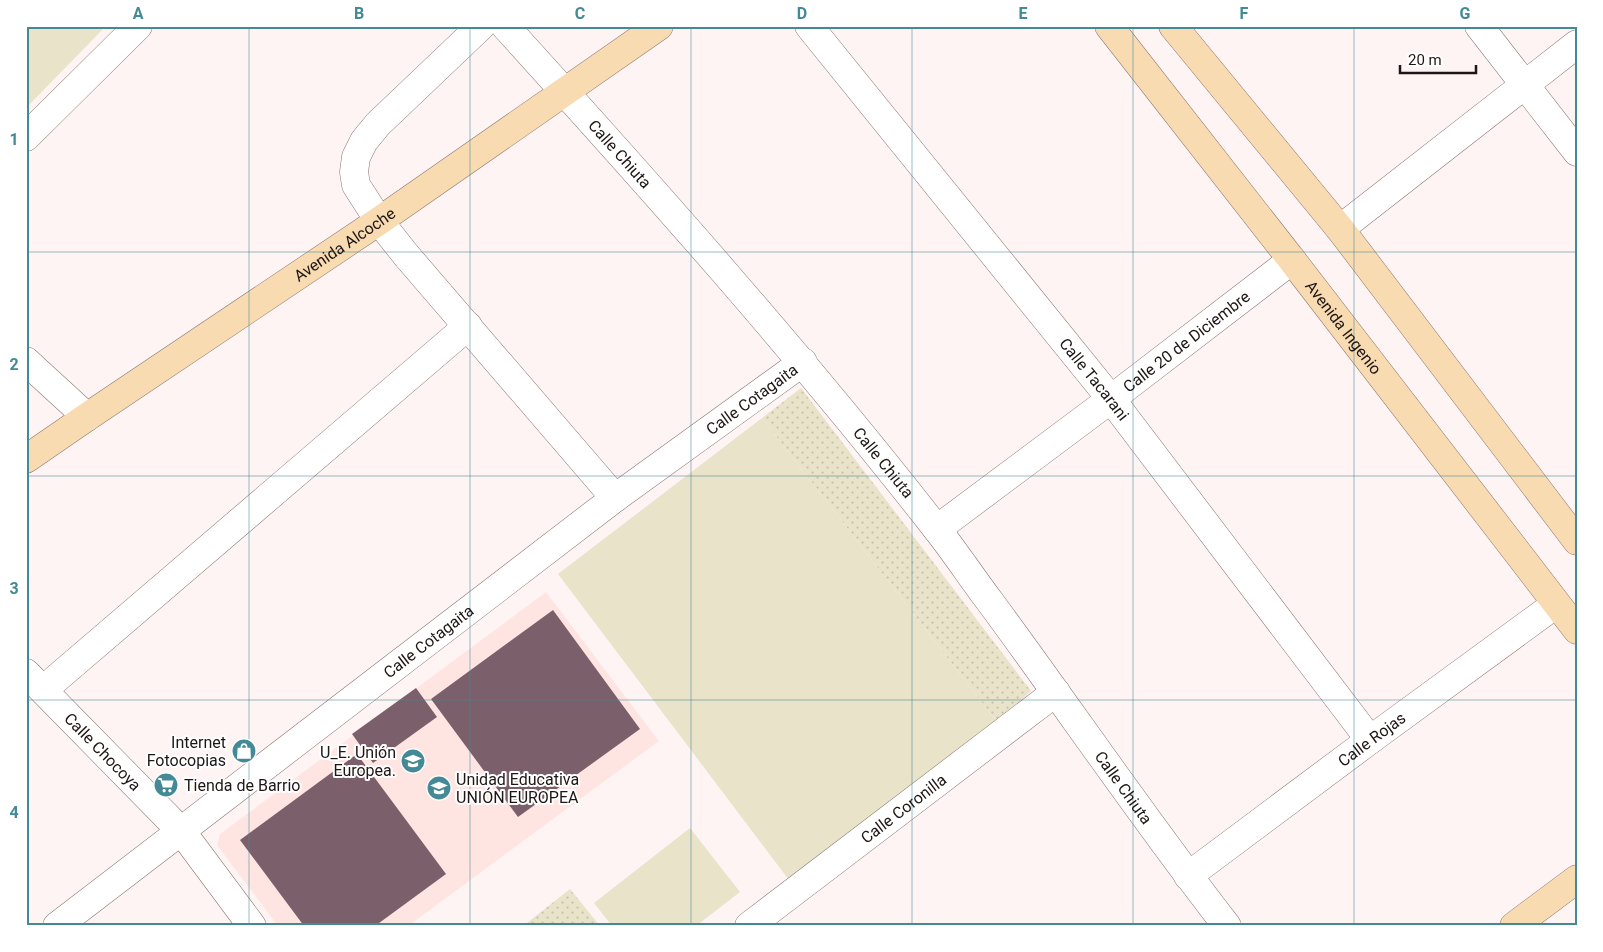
<svg xmlns="http://www.w3.org/2000/svg" width="1603" height="952" font-family="Roboto,sans-serif">
	<defs>
		<pattern id="park-dots" width="8" height="8" patternUnits="userSpaceOnUse" patternTransform="scale(1.25)"><rect width="8" height="8" fill="#e9e3ca"/><path d="M2 2h.1M6 6h.1" fill="none" stroke="#c7c2ad" stroke-width="1.8" stroke-linecap="round"/></pattern>
	</defs>
	<rect width="100%" height="100%" fill="#fef4f3"/>
	<!-- built -->
	<path fill="#ffe5e2" d="M546 592 659 741 408 926H278L217 845 220 834Z"/>
	<!-- park -->
	<path fill="url(#park-dots)" d="M801 388 1031 691 997 722 762 418Z
		M570 889 600 926H523Z"/>
	<!-- garden -->
	<path fill="#e9e3ca" d="M26 26H106L26 108Z
		M762 418 997 722 789 880 558 574Z
		M690 828 740 892 696 926H612L594 903Z"/>
	<!-- building -->
	<path fill="#7b5f6b" d="M553 610 640 729 518 817 431 699Z
		M416 688 437 717 373 763 352 734Z
		M357 754 446 874 375 926H304L240 840Z"/>
	<g fill="none" stroke-linecap="round" stroke-linejoin="round">
		<defs>
			<g id="street">
				<path d="M481 26 378 124 364 141 356 157 354 172 356 185 379 221 406 255 615 498"/>
				<path id="s1" d="M505 26C653 189 800 354 936 528 955 552 972 578 991 603 1070 710 1145 821 1227 926"/>
				<path id="s2" d="M809 26 1111 399 1370 740"/>
				<path d="M1479 26 1577 152"/>
				<path d="M26 137 138 26"/>
				<path d="M1340 229 1577 44"/>
				<path d="M26 361 87 417"/>
				<path id="s3" d="M937 529 1111 399 1292 260"/>
				<path id="s4" d="M26 673 182 832 252 926"/>
				<path d="M43 690 468 326"/>
				<path id="s5" d="M1188 876 1370 740 1556 604"/>
				<path id="s6" d="M57 926 615 498 803 362"/>
				<path id="s7" d="M749 926 1056 692"/>
			</g>
			<g id="secondary">
				<path id="s8" d="M1109 26 1292 260 1577 630"/>
				<path d="M1173 26 1340 229 1577 541"/>
				<path id="s9" d="M26 459 87 417 379 221 659 26"/>
				<path d="M1514 926 1577 879"/>
			</g>
		</defs>
		<!-- street casing -->
		<use href="#street" stroke="#8c7774" stroke-width="29"/>
		<!-- secondary casing -->
		<use href="#secondary" stroke="#8c7774" stroke-width="29"/>
		<!-- street -->
		<use href="#street" stroke="#fff" stroke-width="28"/>
		<!-- secondary -->
		<use href="#secondary" stroke="#f9dbb2" stroke-width="28"/>
	</g>
	<!-- grid -->
	<path fill="none" stroke="#448996" stroke-width="1" stroke-opacity="0.55" d="M249 26V926M470 26V926M691 26V926M912 26V926M1133 26V926M1354 26V926M26 252H1577M26 476H1577M26 700H1577"/>
	<!-- icons -->
	<defs>
		<symbol id="shop-disc" viewBox="-11 -11 22 22"><circle r="9.5" fill="#448996" stroke="#fff"/><path d="M-5-2.5h2.3a2.7 3.5 0 0 1 5.4 0H5L5.5 6h-11ZM-1.5-2.5h3a1.5 2.3 0 0 0-3 0Z" fill="#fff"/></symbol>
		<symbol id="school-disc" viewBox="-11 -11 22 22"><circle r="9.5" fill="#448996" stroke="#fff"/><path d="M0-5L7-2L0 1L-7-2ZM-4 1L0 2.5L4 1V4Q0 6-4 4Z" fill="#fff"/></symbol>
		<symbol id="supermarket-disc" viewBox="-11 -11 22 22"><circle r="9.5" fill="#448996" stroke="#fff"/><path d="M-6-5.5h2.5l.6 2H6L4.5 2H-2.5L-4.4-4H-6ZM-1.5 3.2a1.3 1.3 0 1 0 .1 0ZM3 3.2a1.3 1.3 0 1 0 .1 0Z" fill="#fff"/></symbol>
	</defs>
	<g fill-rule="evenodd">
		<use href="#shop-disc" x="230" y="737" width="28" height="28"/>
		<use href="#school-disc" x="399" y="747" width="28" height="28"/>
		<use href="#supermarket-disc" x="152" y="771" width="28" height="28"/>
		<use href="#school-disc" x="425" y="774" width="28" height="28"/>
	</g>
	<g text-anchor="middle" stroke-width="4" stroke-linejoin="round" paint-order="stroke">
		<!-- street labels -->
		<g font-size="16" fill="#1e1615" stroke="#fff">
			<text dy="6" stroke="none"><textPath href="#s1" startOffset="172">Calle Chiuta</textPath></text>
			<text dy="6" stroke="none"><textPath href="#s9" startOffset="384">Avenida Alcoche</textPath></text>
			<text dy="6" stroke="none"><textPath href="#s8" startOffset="382">Avenida Ingenio</textPath></text>
			<text dy="6" stroke="none"><textPath href="#s3" startOffset="312">Calle 20 de Diciembre</textPath></text>
			<text dy="6" stroke="none"><textPath href="#s2" startOffset="454">Calle Tacarani</textPath></text>
			<text dy="6" stroke="none"><textPath href="#s6" startOffset="872">Calle Cotagaita</textPath></text>
			<text dy="6" stroke="none"><textPath href="#s1" startOffset="578">Calle Chiuta</textPath></text>
			<text dy="6" stroke="none"><textPath href="#s6" startOffset="468">Calle Cotagaita</textPath></text>
			<text dy="6" stroke="none"><textPath href="#s5" startOffset="229">Calle Rojas</textPath></text>
			<text dy="6" stroke="none"><textPath href="#s4" startOffset="110">Calle Chocoya</textPath></text>
			<text dy="6" stroke="none"><textPath href="#s1" startOffset="982">Calle Chiuta</textPath></text>
			<text dy="6" stroke="none"><textPath href="#s7" startOffset="194">Calle Coronilla</textPath></text>
		</g>
		<!-- poi labels -->
		<g font-size="16" fill="#1e1615" stroke="#fff" text-anchor="end">
			<text x="226" y="748">Internet<tspan x="226" dy="18">Fotocopias</tspan></text>
			<text x="396" y="758">U_E. Unión<tspan x="396" dy="18">Europea.</tspan></text>
			<text x="456" y="785" text-anchor="start">Unidad Educativa<tspan x="456" dy="18">UNIÓN EUROPEA</tspan></text>
			<text x="184" y="791" text-anchor="start">Tienda de Barrio</text>
		</g>
	</g>
	<!-- border -->
	<rect width="1603" height="952" fill="none" stroke="#ffffff" stroke-width="55"/>
	<!-- scale -->
	<path d="M1400 65v8h76v-8" fill="none" stroke="#1e1615" stroke-width="2.5"/>
	<text x="1408" y="65" font-size="15" fill="#1e1615" stroke="#ffffff" stroke-width="4" paint-order="stroke">20 m</text>
	<rect x="28" y="28" width="1548" height="896" fill="none" stroke="#448996" stroke-width="2"/>
	<g font-size="16" text-anchor="middle" font-weight="bold" fill="#448996">
		<text x="138" y="19">A</text>
		<text x="359" y="19">B</text>
		<text x="580" y="19">C</text>
		<text x="802" y="19">D</text>
		<text x="1023" y="19">E</text>
		<text x="1244" y="19">F</text>
		<text x="1465" y="19">G</text>
		<text x="14" y="145">1</text>
		<text x="14" y="370">2</text>
		<text x="14" y="594">3</text>
		<text x="14" y="818">4</text>
	</g>
</svg>
